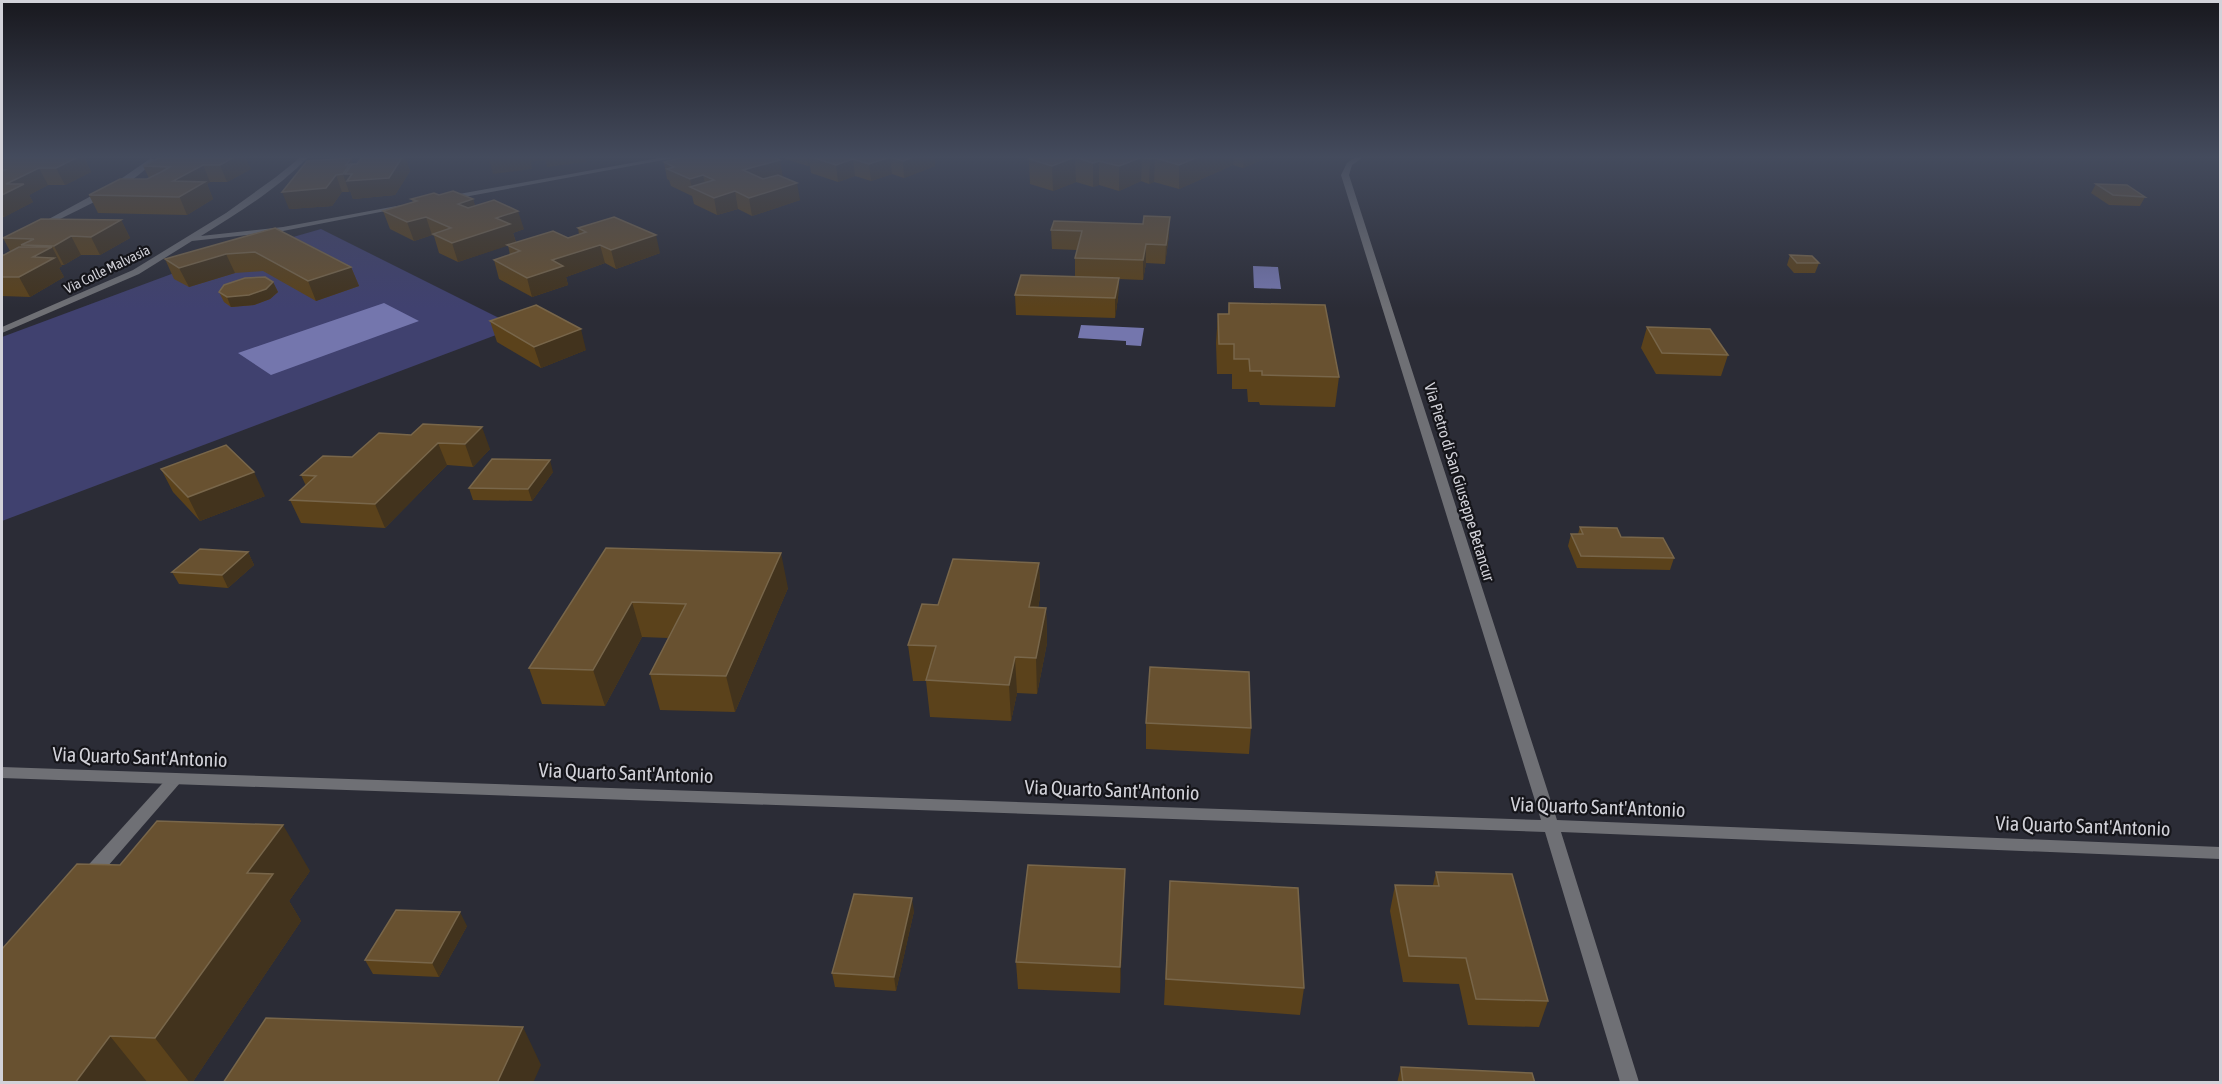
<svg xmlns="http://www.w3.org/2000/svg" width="2222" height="1084" font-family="'Asap Condensed',sans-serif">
	<rect width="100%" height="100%" fill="#2b2c36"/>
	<!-- green -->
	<path fill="#40416f" d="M321 229 517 327 2 521V337L193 266Z"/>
	<!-- water -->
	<path fill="#7476ad" d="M1253 266 1278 267 1281 289 1254 288Z
		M384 303 419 321 271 375 238 353Z
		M1081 325 1144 328 1141 346 1126 345V341L1078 338Z"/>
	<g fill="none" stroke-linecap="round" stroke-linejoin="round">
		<!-- lane -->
		<path fill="#6f7075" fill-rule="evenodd" d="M175 773 180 775 183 779 180 783 94 882 88 884 82 882 80 877 82 872 170 775Z"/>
		<!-- street -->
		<path fill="#6f7075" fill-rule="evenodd" d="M302 156H309C279 188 238 213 201 236L283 227 402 205 406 207 283 231 192 241 139 274 2 333V327L133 270 226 213 276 177Z
			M670 156H685L448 200 444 198 448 196Z
			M1357 156H1365L1352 165 1349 175 1557 820 2220 847V859L1561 832 1639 1082H1620L1545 832 2 778V767L1541 820 1341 175 1347 163Z
			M151 158 154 160C132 188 75 210 43 228L36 226 115 183Z"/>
	</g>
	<!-- wall -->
	<path fill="#5b421b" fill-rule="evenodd" d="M7 156H84L91 172 65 185H48L29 195 33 202 4 217H2V159Z
		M163 156 251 169 227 182H210L207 184 213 199 187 215 98 213 89 195 149 178 143 166Z
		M344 156H405L410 171 395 195 353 199 350 190 349 192H342L332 206 289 209 345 158ZM362 157 357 164H353L351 158Z
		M785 156H935V166L904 178 892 174 871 181 855 176 838 182 811 173 810 166H808L785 159Z
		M1037 156H1262V160L1243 168 1233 165 1179 189 1154 182 1149 184 1141 181 1119 191 1099 185 1093 187 1076 182 1053 191 1030 184 1029 159Z
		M664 162 783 177 800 200 752 216 738 209 717 215 694 204 692 196 671 186 669 180 667 179Z
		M2096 184 2145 197 2140 206 2109 205 2091 193Z
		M439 195 473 199 475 206 524 229 513 233 516 242 568 238 579 234 578 228 660 253 616 269 605 263 566 277 568 285 532 297 499 279 494 260 510 255 508 245 458 262 439 253 434 236 432 235 414 241 390 229 383 211 413 202 411 199Z
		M121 220 130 238 100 255H81L64 265H61L62 266 59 268 64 277 30 297 2 296V255H4L10 251 3 238Z
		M275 228 351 267 359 286 316 301 263 271 235 273 189 287 174 279 165 259Z
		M1051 230 1169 235 1165 264 1146 263 1143 280 1119 279 1118 298 1115 318 1016 315 1015 295 1075 277V258L1077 250 1052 249Z
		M1790 255 1819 263 1815 273H1794L1787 265Z
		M273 282 278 292 270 299 254 305 231 307 224 302 219 292Z
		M1229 303 1339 377 1335 407 1260 405 1259 402H1248L1247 389H1232V374H1217L1216 343 1218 314H1228Z
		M490 321 586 350 541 368 497 342Z
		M1647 327 1728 355 1721 376 1656 374 1641 348Z
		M411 435 490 449 473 467 447 465 385 528 301 523 290 500 306 486 301 475 352 457Z
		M161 469 265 496 200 521 173 492Z
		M553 472 532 501 473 500 469 488Z
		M1580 527 1674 558 1670 570 1577 568 1568 546 1571 534H1578Z
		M606 548 788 588 735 712 660 710 650 674 668 638 642 637 605 706 542 704 529 668Z
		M248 552 254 565 228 588 179 584 172 572Z
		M1039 563 1040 597 1038 608H1046L1047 643 1037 694 1017 693 1011 721 930 717 926 681H913L908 645 938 605Z
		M1146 723 1251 728 1249 754 1146 749Z
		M1125 869 1120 993 1018 989 1016 962Z
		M310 871 289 901 301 921 192 1083H2Z
		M1436 872 1548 1001 1539 1027 1468 1025 1459 984 1403 982 1390 911 1395 885H1433Z
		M1170 881 1304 988 1300 1015 1164 1005Z
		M914 911 896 991 835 987 832 973Z
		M467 926 439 977 373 974 365 960Z
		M1401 1067 1535 1083H1397Z"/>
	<!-- shaded-wall -->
	<path fill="#42331d" d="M80 156H84L91 172 65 185 56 168Z
		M236 156H245L251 169 227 182 220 165Z
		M344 156H382L351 158 357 175 403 156H405L410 171 395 195 353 199 350 190 349 192 343 174 345 159Z
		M495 156H537L538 161 531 162 532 169 493 174 488 157Z
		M538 156H584L586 162 547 167 546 160 539 161Z
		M807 156H818H808L810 166H808Z
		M916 156H935V166L904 178 903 161Z
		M1200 156H1234L1233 165 1179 189V165Z
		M1244 156H1262V160L1243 168Z
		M890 157 892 174 871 181 869 164Z
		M1075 157 1076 182 1053 191 1052 166Z
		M1142 157 1141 181 1119 191V166Z
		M1155 158 1154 182 1149 184 1150 159Z
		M853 159 855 176 838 182 836 165Z
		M780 160 783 177 746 188 743 170Z
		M1099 161V185L1093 187V163Z
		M203 165 210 182 207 184 213 199 187 215 173 181Z
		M39 168 48 185 29 195 33 202 4 217 2 212V195L6 184Z
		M336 175 342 192 332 206 289 209 282 192Z
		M703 175 707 193 692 188 690 179Z
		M797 183 800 200 752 216 749 198Z
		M735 191 738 209 717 215 714 198Z
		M473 199 478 217 458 204Z
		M518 211 524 229 513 233 516 243 458 262 452 243 496 218Z
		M426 217 432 235 414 241 407 222Z
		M1170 217 1169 235 1165 264 1166 245Z
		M121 220 130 238 100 255 91 237Z
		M656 235 660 253 616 269 611 250Z
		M71 236 81 255 64 265 54 246Z
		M1146 244V263L1143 280V260Z
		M600 245 605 263 566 277 568 285 532 297 527 278 552 260Z
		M52 247 62 266 59 268 64 277 30 297 19 277 33 257Z
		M226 254 235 273 189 287 179 268Z
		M351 267 359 286 316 301 308 281Z
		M1119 278 1118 298 1115 318V298Z
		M273 282 278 292 270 299 254 305 231 307 227 297Z
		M581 329 586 350 541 368 534 347Z
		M482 427 490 449 473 467 465 444Z
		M438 443 447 465 385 528 375 504Z
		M550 460 553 472 532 501 528 489Z
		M254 472 265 496 200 521 188 497Z
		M248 552 254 565 228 588 222 575Z
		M781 553 788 588 735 712 726 676Z
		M1039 563 1040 597 1031 643 1029 607Z
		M632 602 642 637 605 706 593 670Z
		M1046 608 1047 643 1037 694 1036 658Z
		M1015 657 1017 693 1011 721 1009 685Z
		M283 825 310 871 289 901 301 921 192 1083H190L155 1038 247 873Z
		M1125 869 1124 895 1120 993V967Z
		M912 898 914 911 896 991 894 977Z
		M460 912 467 926 439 977 432 963Z
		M523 1027 541 1065 533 1083H497Z
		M110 1036 148 1083H75Z"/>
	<!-- building -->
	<path fill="#685130" stroke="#78664a" stroke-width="1.5" d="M7 156H80L56 168H39L6 184H24L2 195V172L5 170H2V159Z
		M163 156H236L220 165H203L173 181 205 182 179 197 89 195 120 179H147L161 172 170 167 143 166Z
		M376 156H403L389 178 347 181 352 174H345L352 164H357L362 157Z
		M687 156H730L735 158 744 156H772L780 160 743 170 763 179 778 175 797 183 749 198 735 191 714 198 690 187 714 180 703 175 690 179 667 169 674 167 664 162Z
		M808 156H916L903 161 890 157 869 164 853 159 836 165Z
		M1037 156H1200L1179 165 1155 158 1150 159 1142 157 1119 166 1099 161 1093 163 1075 157 1052 166 1029 159Z
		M351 158 346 165 350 164 343 174 336 175 326 188 282 192 307 161Z
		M2096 184 2127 185 2145 197 2113 195Z
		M453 191 473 199 458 204 468 208 494 200 518 211 496 218 510 224 452 243 433 234 451 228 426 217 407 222 383 211 417 201 411 199 434 193 439 195Z
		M1144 216 1170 217 1166 245 1146 244 1143 260 1075 258 1082 231 1051 230 1054 221 1143 224Z
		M614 217 656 235 611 250 600 245 552 260 563 266 527 278 494 260 520 251 507 245 553 231 568 238 586 232 578 228Z
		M41 219 121 220 91 237 71 236 54 246 21 245 34 239 3 238Z
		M275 228 351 267 308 281 255 252 226 254 179 268 165 259Z
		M19 247H52L33 257 54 258 19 277H2V255H4Z
		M1790 255 1812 256 1819 263H1797Z
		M1021 275 1119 278 1115 298 1015 295Z
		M265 277 273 282 266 289 249 295 227 297 219 292 224 285 245 278Z
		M1229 303 1325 305 1339 377 1262 375V371H1250L1249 359H1234V344H1219L1218 314H1229Z
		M536 305 581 329 534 347 490 321Z
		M1647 327 1710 329 1728 355 1662 353Z
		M423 424 482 427 465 444 438 443 375 504 290 500 316 476 301 475 323 456 352 457 379 433 411 435Z
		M226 445 254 472 188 497 161 469Z
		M492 459 550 460 528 489 469 488Z
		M1580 527 1617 528 1621 537 1663 538 1674 558 1581 556 1571 534H1583Z
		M606 548 781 553 726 676 650 674 686 604 632 602 593 670 529 668Z
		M200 549 248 552 222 575 172 572Z
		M953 559 1039 563 1029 607 1046 608 1036 658 1015 657 1009 685 926 680 936 646 908 645 922 604 938 605Z
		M1150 667 1249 672 1251 728 1146 723Z
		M157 821 283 825 247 873 273 874 155 1038 110 1036 75 1083H2V949L77 864 120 865Z
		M1028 865 1125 869 1120 967 1016 962Z
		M1436 872 1512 874 1548 1001 1476 999 1466 958 1409 956 1395 885 1439 886Z
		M1170 881 1298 888 1304 988 1166 979Z
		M854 894 912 898 894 977 832 973Z
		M396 910 460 912 432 963 365 960Z
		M266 1018 523 1027 497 1083H223Z
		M1401 1067 1532 1073 1535 1083H1403Z"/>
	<!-- sky -->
	<linearGradient id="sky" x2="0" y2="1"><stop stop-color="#18181e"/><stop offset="0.51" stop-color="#444b5d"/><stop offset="1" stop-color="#444b5d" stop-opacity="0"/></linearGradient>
	<rect width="2222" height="308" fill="url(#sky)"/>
	<g text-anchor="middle" stroke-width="4.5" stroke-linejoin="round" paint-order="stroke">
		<!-- far-street labels -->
		<g font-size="14" fill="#d2d2d9" stroke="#15151a">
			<text transform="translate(107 269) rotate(-26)" y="5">Via Colle Malvasia</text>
		</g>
		<!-- street labels -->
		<g font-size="16" fill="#d2d2d9" stroke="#15151a">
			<text transform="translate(1460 482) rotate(73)" y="6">Via Pietro di San Giuseppe Betancur</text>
		</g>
		<!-- near-street labels -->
		<g font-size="20" fill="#d2d2d9" stroke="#15151a">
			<text transform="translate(140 757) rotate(2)" y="7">Via Quarto Sant'Antonio</text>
			<text transform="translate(626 773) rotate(2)" y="7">Via Quarto Sant'Antonio</text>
			<text transform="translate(1112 790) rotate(2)" y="7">Via Quarto Sant'Antonio</text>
			<text transform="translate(1598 807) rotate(2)" y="7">Via Quarto Sant'Antonio</text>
			<text transform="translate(2083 826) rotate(2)" y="7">Via Quarto Sant'Antonio</text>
		</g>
	</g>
	<!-- border -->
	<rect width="2222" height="1084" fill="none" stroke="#d2d2d9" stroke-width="6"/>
</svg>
